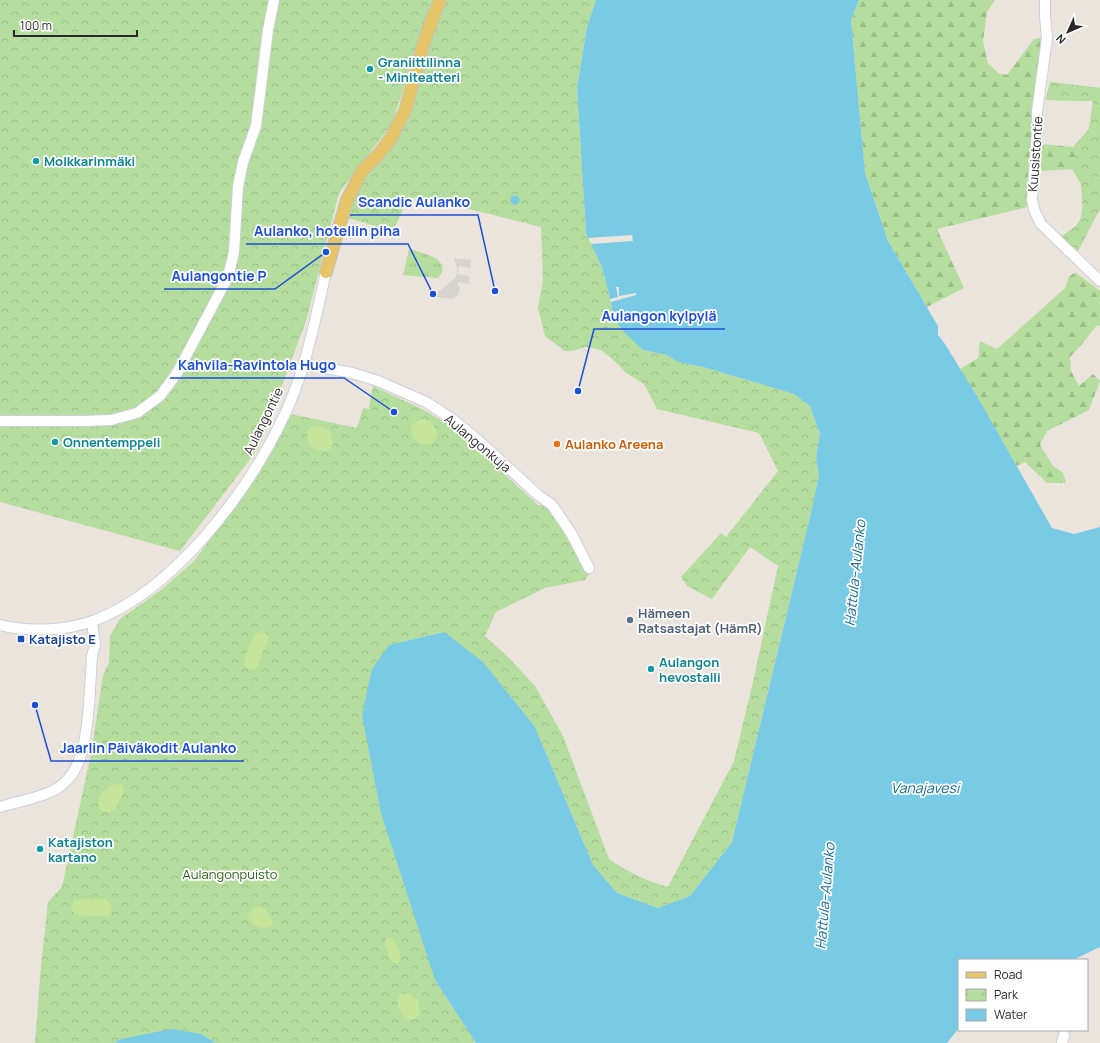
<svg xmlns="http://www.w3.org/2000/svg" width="1100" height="1043" font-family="Manrope,sans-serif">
	<defs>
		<pattern id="grass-tufts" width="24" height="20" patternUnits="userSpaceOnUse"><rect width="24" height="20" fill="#b5dd9e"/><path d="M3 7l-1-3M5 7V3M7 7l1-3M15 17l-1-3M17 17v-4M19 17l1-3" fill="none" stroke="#9cbe88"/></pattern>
		<pattern id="forest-firs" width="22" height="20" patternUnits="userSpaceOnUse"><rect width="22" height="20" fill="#b5dd9e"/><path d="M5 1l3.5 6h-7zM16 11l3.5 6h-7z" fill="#9cbe88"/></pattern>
		<pattern id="park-crowns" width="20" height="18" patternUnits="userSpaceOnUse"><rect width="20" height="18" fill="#b5dd9e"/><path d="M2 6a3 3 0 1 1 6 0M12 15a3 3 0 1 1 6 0" fill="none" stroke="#9cbe88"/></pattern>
	</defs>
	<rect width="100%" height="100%" fill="#ebe4dd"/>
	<!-- grass -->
	<path fill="url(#grass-tufts)" d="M409 249C421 253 455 259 438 278L403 275Z"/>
	<!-- forest -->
	<path fill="url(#forest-firs)" d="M859 0H995L987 12 983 41 988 63 998 73 1007 75 1034 39 1041 38 1029 159 1027 207 937 229 964 288 927 307 888 241 865 173 851 20Z
		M1050 82 1100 88V209L1083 206 1081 184 1072 169 1042 171 1038 152 1041 144 1073 147 1089 129 1093 101 1046 100Z
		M1075 272 1100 291V326L1097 325 1082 344 1070 357 1071 371 1079 386 1093 374 1100 381 1089 410 1047 431 1040 445 1053 466 1063 473 1066 483H1047L1025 462 1017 466 960 369 978 358 980 341 997 349 1065 288 1069 277Z"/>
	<!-- park -->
	<path fill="url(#park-crowns)" d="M0 0H432L392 124 339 193 306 321 258 449 180 551 0 502Z
		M446 0H596L587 27 577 88 586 233 602 267 611 302 613 318 643 350 667 355 678 362 703 367 794 394 810 406 817 426 820 432 816 458 819 475 810 517 732 842 690 896 658 908 617 893 593 865 535 727 444 632 389 645 435 980 476 1043H216L201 1034 121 1039 114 1043H35L41 965 48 902 62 887 91 754 103 675 109 663 110 636 120 619 161 590 194 561 215 533 269 456 286 413 357 428 363 408 369 409 373 386 422 409 453 427 538 505H547L589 574 585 580 545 588 496 612 485 636 509 658 535 686 563 736 609 859C627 872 647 881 668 887L734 761 753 682 778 566 750 547 712 599 687 586 681 577 721 533 726 537 778 471 759 433 657 409 644 384 626 373 618 364 601 350 593 348 585 347 572 351H565L545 336 538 308 543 280 541 227 422 197 408 198 393 231 344 217 363 180 393 145 409 119 423 60Z
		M1050 82 1100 88V209L1076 255 1059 238C1064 234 1074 229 1078 223 1089 207 1077 165 1073 147L1089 129 1093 101 1046 100Z"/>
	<!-- pitch -->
	<path fill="#c6e49a" d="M424 419C432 423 436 427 438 436 435 439 433 444 428 444 412 445 401 423 424 419Z
		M312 425 322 427 330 431 333 444 330 450C315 453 306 446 307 431Z
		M264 632 269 636C268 641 266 644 264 649 261 656 261 662 256 669L250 670 244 665C246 654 250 642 257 633Z
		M116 784 123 785 124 791 116 808 109 813 102 811 98 807C97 796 106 787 116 784Z
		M81 899H105L111 903 112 910 110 915C98 918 87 916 75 914L71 908 74 901Z
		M258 906C267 909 272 915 273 925 264 932 252 925 247 917L248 913Z
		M391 938C398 945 400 950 400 960L397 964C386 959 391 954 385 946L386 939Z
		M409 993 418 1000 420 1013 415 1019H409C399 1014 394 1004 401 994Z"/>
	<!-- plaza -->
	<path fill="#d7d4cf" d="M453 258 471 260 470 268 459 266 458 271V274L469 276V284L458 282 457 285 460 287 458 295 453 299 436 297V294L456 277 457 267Z"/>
	<!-- water -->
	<path fill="#78cae5" d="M596 0H859L851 20 865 173 888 241 938 326V335L945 344 978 398 1052 528 1074 534 1100 527V947L1073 960H959V1028L947 1043H476L435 980 381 813 362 715 372 669 389 645 444 632 483 662 535 727 593 865 617 893 658 908 690 896 732 842 810 517 819 475 816 458 820 432 817 426 810 406 794 394 703 367 678 362 667 355 643 350 626 334 613 318 611 302 602 267 586 233 577 88 587 27Z
		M510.5 200a4.5 4.5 0 1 1 9 0a4.5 4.5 0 1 1-9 0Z
		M171 1029 201 1034 216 1043H114L121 1039Z"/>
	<!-- pier -->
	<path fill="#ebe4dd" d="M632 235 633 241 591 244 588 238Z
		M616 287H619V296L636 293V295L611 302 610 299 618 297Z"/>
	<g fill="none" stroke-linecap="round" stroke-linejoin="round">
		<defs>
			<path id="minor" d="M1045 1V16L1047 38 1037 112V131L1032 200 1035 212 1041 224 1100 281
				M304 364 352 373 378 381 426 402 452 419 479 441 538 495 552 505 571 533 589 568
				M0 421H85L111 420 137 413 160 396 177 373 228 277 234 252 238 187 243 162 256 126 268 30 274 0
				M0 625C29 632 65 631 93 621 174 591 249 491 285 414 306 369 315 320 326 272
				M0 807C16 802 35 799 50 792 84 778 86 736 89 705 90 688 91 672 92 656L95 645 92 621
				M1062 1043 1064 1035"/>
			<path id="major" d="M326 272 347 200 362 171 379 154 391 138 405 111 422 49 431 22 440 0"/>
		</defs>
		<!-- minor casing -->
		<use href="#minor" stroke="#cbcfda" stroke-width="12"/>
		<!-- major casing -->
		<use href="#major" stroke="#c3c3c3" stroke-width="14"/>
		<!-- minor -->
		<use href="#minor" stroke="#fff" stroke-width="10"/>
		<!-- major -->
		<use href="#major" stroke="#e5c567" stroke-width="12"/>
	</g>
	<!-- markers -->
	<g fill="#0f9aa8" stroke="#fff" stroke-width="1.5">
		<circle cx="370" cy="69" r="4"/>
		<circle cx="36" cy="161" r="4"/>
		<circle cx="55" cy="442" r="4"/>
		<circle cx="651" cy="669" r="4"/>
		<circle cx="40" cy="849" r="4"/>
	</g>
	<circle fill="#e8710a" stroke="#fff" stroke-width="1.5" cx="557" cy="444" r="4"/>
	<circle fill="#5c6f8a" stroke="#fff" stroke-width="1.5" cx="630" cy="620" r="4"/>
	<rect fill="#1a4fb4" stroke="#fff" stroke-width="1.5" x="17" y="635" width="8" height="8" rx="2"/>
	<g text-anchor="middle" stroke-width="3.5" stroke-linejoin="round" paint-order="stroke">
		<!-- culture labels -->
		<g font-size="13" font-weight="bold" fill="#0d838f" stroke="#fff" text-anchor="start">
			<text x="378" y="67">Graniittilinna<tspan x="378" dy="15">- Miniteatteri</tspan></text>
			<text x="44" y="166">Molkkarinmäki</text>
			<text x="63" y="447">Onnentemppeli</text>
			<text x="659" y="667">Aulangon<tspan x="659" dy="15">hevostalli</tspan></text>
			<text x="48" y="847">Katajiston<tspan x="48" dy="15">kartano</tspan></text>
		</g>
		<!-- street labels -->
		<g font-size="13" fill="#2a2a2a" stroke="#fff">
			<text transform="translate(1035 154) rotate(-86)" y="5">Kuusistontie</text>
			<text transform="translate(263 421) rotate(-64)" y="5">Aulangontie</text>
			<text transform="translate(478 443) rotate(40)" y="5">Aulangonkuja</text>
		</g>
		<!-- food labels -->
		<g font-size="13" font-weight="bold" fill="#c56008" stroke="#fff" text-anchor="start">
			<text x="565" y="449">Aulanko Areena</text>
		</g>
		<!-- service labels -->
		<g font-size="13" font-weight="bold" fill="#4e5e75" stroke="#fff" text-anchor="start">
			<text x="638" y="618">Hämeen<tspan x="638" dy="15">Ratsastajat (HämR)</tspan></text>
		</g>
		<!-- transit labels -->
		<g font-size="13" font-weight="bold" fill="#164399" stroke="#fff" text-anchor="start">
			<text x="29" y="644">Katajisto E</text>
		</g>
		<!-- park labels -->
		<g font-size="13" fill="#2f6120" stroke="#fff">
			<text x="230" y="879">Aulangonpuisto</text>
		</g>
		<!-- water labels -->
		<g font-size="14" font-style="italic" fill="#186990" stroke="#fff">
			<text transform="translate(855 573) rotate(-84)" y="5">Hattula–Aulanko</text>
			<text x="925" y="793">Vanajavesi</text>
			<text transform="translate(825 896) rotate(-85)" y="5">Hattula–Aulanko</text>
		</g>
	</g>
	<!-- callouts -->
	<path fill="none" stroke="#1d4ed8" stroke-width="1.5" d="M495 291L478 215H350M433 294L408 244H246M326 252L275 289H164M578 391L594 329H725M394 412L344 378H170M35 705L51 761H244"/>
	<g fill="#1d4ed8" stroke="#fff" stroke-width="1.5">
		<circle cx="495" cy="291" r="4"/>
		<circle cx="433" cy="294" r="4"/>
		<circle cx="326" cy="252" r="4"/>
		<circle cx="578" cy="391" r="4"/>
		<circle cx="394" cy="412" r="4"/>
		<circle cx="35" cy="705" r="4"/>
	</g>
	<g font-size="14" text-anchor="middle" font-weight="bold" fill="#1d4ed8" stroke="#fff" stroke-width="3.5" stroke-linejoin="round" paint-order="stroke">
		<text x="414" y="207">Scandic Aulanko</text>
		<text x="327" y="236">Aulanko, hotellin piha</text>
		<text x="219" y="281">Aulangontie P</text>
		<text x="659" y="321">Aulangon kylpylä</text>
		<text x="257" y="370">Kahvila-Ravintola Hugo</text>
		<text x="148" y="753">Jaarlin Päiväkodit Aulanko</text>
	</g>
	<!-- legend -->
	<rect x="958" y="959" width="130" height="72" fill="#ffffff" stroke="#aaaaaa"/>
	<rect x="966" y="972" width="20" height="6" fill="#e5c567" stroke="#aaaaaa"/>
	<text x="994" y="979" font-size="12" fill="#2a2a2a">Road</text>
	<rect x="966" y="989" width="20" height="12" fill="url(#park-crowns)" stroke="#aaaaaa"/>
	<text x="994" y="999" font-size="12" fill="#2a2a2a">Park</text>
	<rect x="966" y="1009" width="20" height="12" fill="#78cae5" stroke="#aaaaaa"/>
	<text x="994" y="1019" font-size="12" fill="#2a2a2a">Water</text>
	<!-- north arrow -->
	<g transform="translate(1068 32) rotate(225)" stroke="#ffffff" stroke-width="3" paint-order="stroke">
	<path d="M0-3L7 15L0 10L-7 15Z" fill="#2a2a2a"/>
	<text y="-6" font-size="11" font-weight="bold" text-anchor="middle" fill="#2a2a2a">N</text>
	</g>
	<!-- scale -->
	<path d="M14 30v6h123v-6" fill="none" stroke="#2a2a2a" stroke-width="2"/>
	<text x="20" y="30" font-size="12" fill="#2a2a2a" stroke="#ffffff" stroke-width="3" paint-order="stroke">100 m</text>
</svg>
